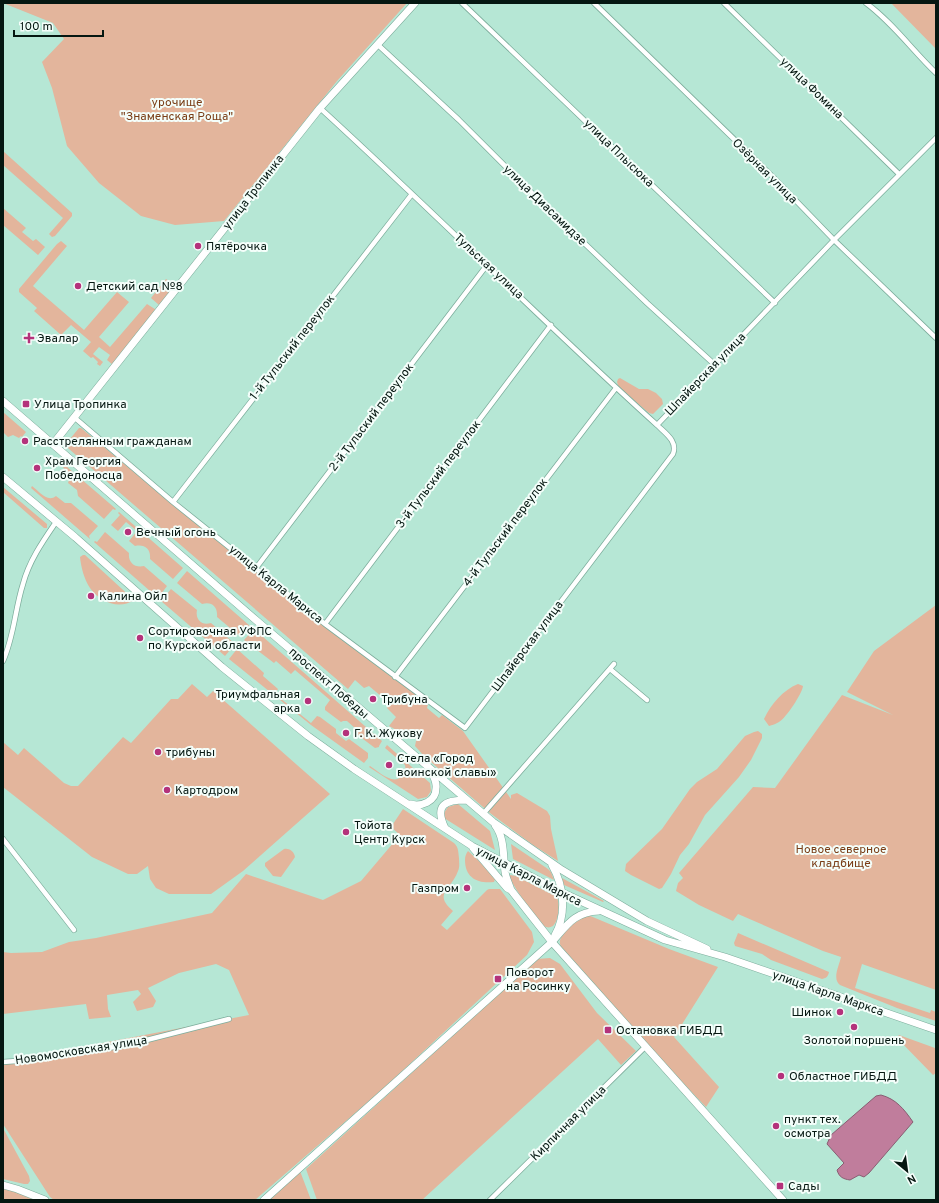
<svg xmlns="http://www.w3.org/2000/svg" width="939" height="1203" font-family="Overpass,sans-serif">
	<rect width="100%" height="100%" fill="#b6e7d5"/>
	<!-- green -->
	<path fill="#e3b59c" d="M3 3H407L337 81 224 221 175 225 141 216 99 183 67 146 52 88 42 62 64 39 53 23Z
		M891 3H936V49Z
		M3 151 72 213V216L55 236 52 237 49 234 63 218 3 165Z
		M3 208 26 228 22 232 33 241 36 239 45 247 38 255 3 225Z
		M61 241 67 246 33 286 84 330 117 292 129 302 99 337 110 347 147 304 158 311 113 365 107 360 110 355 99 347 93 354 103 362 100 366 97 364 98 362 93 357 91 358 83 351 91 342 71 325 61 335 34 311 37 308 19 292V289L57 244Z
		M166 279 175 285 159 305 151 298Z
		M620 378 639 389H648L656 393 662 399 663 404 653 414 649 413 619 388 617 382 618 379Z
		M3 412 26 432 22 437 21 436 19 438 13 435 8 437 3 432Z
		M79 428H81L225 547 428 704 427 708 439 718 442 715 463 731 511 799V795L517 793 547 811 550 816 551 829 558 861 533 845 490 813 424 756 415 746 416 741 420 737 411 729 408 732 402 733 389 726 396 717 387 708 389 703 369 686 364 688 355 680 348 689 69 449 65 445Z
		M59 460 116 509 115 510 113 509 104 519 78 496 77 490 68 483C73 473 63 468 57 462Z
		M32 486C39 491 47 503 56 496L65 503H71L98 526 89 536 90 539 31 488Z
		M3 487 47 524V528H44L3 492Z
		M119 512 183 568 173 579 150 559C151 549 145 544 135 546L129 541 137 531 126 522 118 531 111 525 120 515 118 513Z
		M105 532 129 553C128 562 134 568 144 566L167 586 158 598 94 542 95 541 97 542Z
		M83 555H85L134 600C119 610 100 602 90 588 84 579 81 567 80 557Z
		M187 571 250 626 241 637 217 617C218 607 212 601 202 604L177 583Z
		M171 589 197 610C195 620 202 626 211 623L235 644 225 656 161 601Z
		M936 605V990L862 964 855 988 930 1013 931 1010 936 1012V1021L897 1008 840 985C832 979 839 966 841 957L823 951 738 914 733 921 699 905 676 891 678 883 683 878 679 873 753 787 775 788 842 695 893 715 847 692 874 651Z
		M254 629 382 741 379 746V747L375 748 355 733 356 729 347 721H343L341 722 325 710V707L330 700 295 670 291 674 276 661 274 663 244 640Z
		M237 649 264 673 263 676 278 689 275 694 311 723 317 716 320 717 336 729V733L346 741 349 739 368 753V758L364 763 311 725 229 659Z
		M192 684 207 697 213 691 330 794 243 871 211 894H169L156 888 150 879 148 866 137 874H128L92 857 3 787V742L18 755 24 748 64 783 71 786H78L123 737 131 743 171 699H178Z
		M798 684 803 686C802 694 786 718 779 722 776 724 772 725 769 726L764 719C771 704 783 690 798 684Z
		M758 731 762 734V738L751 760 739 777 705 815 689 844 680 855 671 874 662 888 659 889 631 875 625 871 626 864 662 829 690 789 697 782 717 769 745 736 754 732Z
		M387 745 430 783 431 791 427 797 418 799 369 767 370 766C378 771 392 785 401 777 405 774 406 770 405 765L385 748Z
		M458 804 490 831 495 850 444 818V813L448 807Z
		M403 809 454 843C459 848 458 852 459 858 459 862 460 867 458 871 452 889 432 893 453 911L441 925 447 930 487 890 489 889H500L532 932 534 942 527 955 384 1088 255 1200H54L50 1197 3 1124V1062L249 1015 229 970 216 964 179 973 148 988 156 1001 153 1007 137 1011 133 1002 141 994 138 990 107 995 108 1009 111 1017 89 1019 86 1004 3 1014V952L11 953 42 952 69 942 96 938 212 913 246 874 323 900 361 881 400 835 391 827Z
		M511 844 548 869 551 872 554 880 513 859Z
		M284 849C289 848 294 851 295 857L293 860 281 877 273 876 265 866V863Z
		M468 851 479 861 495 879 494 882C478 884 465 878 465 860 465 856 466 854 468 851Z
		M510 875 516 876 557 897C560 905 559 920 553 926 550 927 550 928 546 927 537 923 516 889 510 879Z
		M562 878 604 901 603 902 564 885Z
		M588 915 669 949 718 967 674 1037 719 1087 706 1107 608 1005 563 950C562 948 560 946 560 944 558 933 579 919 588 915Z
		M738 933 829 972C828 976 827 978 822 979L771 960 762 954 735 946 734 943Z
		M550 958 560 964 597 1013 636 1051 621 1065 598 1039 422 1200H317L306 1169 537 959Z
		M899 1035 935 1048 936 1073 933 1075 897 1038Z
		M3 1128 29 1176 30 1181 28 1184H24L3 1179Z
		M300 1171 311 1200H268Z
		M3 1189 13 1190 35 1200H3Z"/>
	<!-- water -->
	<path fill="#c07d9c" stroke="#885e72" d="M881 1095C896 1099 904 1109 913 1122L869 1173 864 1177 859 1175 850 1180C843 1179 839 1177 837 1170L844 1163 827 1144 831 1135 876 1096Z"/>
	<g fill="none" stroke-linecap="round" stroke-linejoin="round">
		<defs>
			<path id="minor" d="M462 3 775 303
				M594 3 775 179 834 240 936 338
				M724 3 899 174
				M866 3C893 23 912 50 936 73
				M377 44 459 120 537 198 647 303 714 364
				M320 108C434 212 543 322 657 425
				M75 418 173 502 325 624 465 728 673 454C678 441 665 433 657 425L834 240 936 138
				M173 502 412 194
				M256 568 487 265
				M325 624 551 325
				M3 661C14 637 15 609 23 584 29 561 43 541 56 522
				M610 669 647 700
				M395 677 616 388
				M483 814 614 664
				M3 839 74 930
				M3 1062 30 1060 127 1045 229 1019
				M490 1200 645 1047"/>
			<path id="secondary" d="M53 444 320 108 415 3
				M552 942 783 1200"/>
			<path id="primary" d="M3 401 257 621 493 822 562 870 647 921 707 949
				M3 477 75 537 222 667 308 736 354 769 472 846 561 892 665 940 725 957 936 1030
				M410 804C421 807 436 802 436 788 437 782 433 775 430 770
				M495 825C505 838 503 857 505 872 506 878 509 884 511 890
				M445 828C434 805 445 800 466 800
				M473 848 507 888 511 890 552 942
				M552 865C564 886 567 914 555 935
				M3 1185 17 1189 45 1200
				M264 1200 552 942C567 925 574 912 599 911"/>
		</defs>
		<!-- minor casing -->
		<use href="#minor" stroke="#7dad9c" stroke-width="6"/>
		<!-- secondary casing -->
		<use href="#secondary" stroke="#7dad9c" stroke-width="8"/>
		<!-- primary casing -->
		<use href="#primary" stroke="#7dad9c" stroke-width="8"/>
		<!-- minor -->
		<use href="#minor" stroke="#fff" stroke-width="4.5"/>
		<!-- secondary -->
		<use href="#secondary" stroke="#fff" stroke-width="7"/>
		<!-- primary -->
		<use href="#primary" stroke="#fff" stroke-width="7"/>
	</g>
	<!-- markers -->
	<g fill="#b4327b" stroke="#f4fefa" stroke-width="1.5">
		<circle cx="198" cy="246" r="4"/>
		<circle cx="78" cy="286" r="4"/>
		<path d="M27 332h4v4h4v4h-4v4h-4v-4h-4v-4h4z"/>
		<rect x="22" y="400" width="8" height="8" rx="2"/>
		<circle cx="25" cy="441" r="4"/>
		<circle cx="37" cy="468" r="4"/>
		<circle cx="128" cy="532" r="4"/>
		<circle cx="91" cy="596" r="4"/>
		<circle cx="140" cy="638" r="4"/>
		<circle cx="373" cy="699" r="4"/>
		<circle cx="308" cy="701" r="4"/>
		<circle cx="346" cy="733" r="4"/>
		<circle cx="158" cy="752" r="4"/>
		<circle cx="389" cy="765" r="4"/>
		<circle cx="167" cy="790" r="4"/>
		<circle cx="346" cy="832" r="4"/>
		<circle cx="467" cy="888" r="4"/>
		<rect x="494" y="975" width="8" height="8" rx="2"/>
		<circle cx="840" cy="1012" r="4"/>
		<circle cx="854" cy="1027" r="4"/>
		<rect x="604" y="1026" width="8" height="8" rx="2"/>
		<circle cx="781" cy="1076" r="4"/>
		<circle cx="776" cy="1126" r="4"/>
		<rect x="776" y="1182" width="8" height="8" rx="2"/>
	</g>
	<g text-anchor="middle" stroke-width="4" stroke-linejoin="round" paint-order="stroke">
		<!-- street labels -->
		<g font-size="12" fill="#051711" stroke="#f4fefa">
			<text transform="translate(812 88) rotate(44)" y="4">улица Фомина</text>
			<text transform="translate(619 153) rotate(44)" y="4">улица Плысюка</text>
			<text transform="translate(765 171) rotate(45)" y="4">Озёрная улица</text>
			<text transform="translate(253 192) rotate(-52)" y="4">улица Тропинка</text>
			<text transform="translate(545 205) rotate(44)" y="4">улица Диасамидзе</text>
			<text transform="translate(489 266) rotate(43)" y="4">Тульская улица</text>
			<text transform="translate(292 347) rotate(-52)" y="4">1-й Тульский переулок</text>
			<text transform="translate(705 374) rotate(-46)" y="4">Шпайерская улица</text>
			<text transform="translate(371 417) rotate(-53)" y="4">2-й Тульский переулок</text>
			<text transform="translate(438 474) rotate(-53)" y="4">3-й Тульский переулок</text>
			<text transform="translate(505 532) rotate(-53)" y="4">4-й Тульский переулок</text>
			<text transform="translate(276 584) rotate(39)" y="4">улица Карла Маркса</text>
			<text transform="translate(527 646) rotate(-53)" y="4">Шпайерская улица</text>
			<text transform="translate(329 683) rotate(41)" y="4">проспект Победы</text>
			<text transform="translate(529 876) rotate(27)" y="4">улица Карла Маркса</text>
			<text transform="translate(828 993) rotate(19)" y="4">улица Карла Маркса</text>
			<text transform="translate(81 1050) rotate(-9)" y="4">Новомосковская улица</text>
			<text transform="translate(568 1123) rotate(-45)" y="4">Кирпичная улица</text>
		</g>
		<!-- park labels -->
		<g font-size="12" fill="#7a3e17" stroke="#f4fefa">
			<text x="177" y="106">урочище<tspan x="177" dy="14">"Знаменская Роща"</tspan></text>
			<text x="841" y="853">Новое северное<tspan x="841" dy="14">кладбище</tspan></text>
		</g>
		<!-- poi labels -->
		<g font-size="12" fill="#051711" stroke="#f4fefa" text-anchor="start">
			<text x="206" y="250">Пятёрочка</text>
			<text x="86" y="290">Детский сад №8</text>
			<text x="37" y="342">Эвалар</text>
			<text x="34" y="408">Улица Тропинка</text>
			<text x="33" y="445">Расстрелянным гражданам</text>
			<text x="45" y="465">Храм Георгия<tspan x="45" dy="14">Победоносца</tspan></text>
			<text x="136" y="536">Вечный огонь</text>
			<text x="99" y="600">Калина Ойл</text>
			<text x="148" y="635">Сортировочная УФПС<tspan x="148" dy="14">по Курской области</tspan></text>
			<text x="300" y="698" text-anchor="end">Триумфальная<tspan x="300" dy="14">арка</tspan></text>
			<text x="381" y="703">Трибуна</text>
			<text x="354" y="737">Г. К. Жукову</text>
			<text x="166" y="756">трибуны</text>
			<text x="397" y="762">Стела «Город<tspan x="397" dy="14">воинской славы»</tspan></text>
			<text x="175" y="794">Картодром</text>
			<text x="354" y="829">Тойота<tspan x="354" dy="14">Центр Курск</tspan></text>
			<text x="459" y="892" text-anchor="end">Газпром</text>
			<text x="506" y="976">Поворот<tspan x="506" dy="14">на Росинку</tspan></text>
			<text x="832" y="1016" text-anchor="end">Шинок</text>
			<text x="616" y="1034">Остановка ГИБДД</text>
			<text x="854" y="1044" text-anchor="middle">Золотой поршень</text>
			<text x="789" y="1080">Областное ГИБДД</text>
			<text x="784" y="1123">пункт тех.<tspan x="784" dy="14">осмотра</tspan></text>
			<text x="788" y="1190">Сады</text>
		</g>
	</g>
	<!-- border -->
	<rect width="939" height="1203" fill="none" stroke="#051711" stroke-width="8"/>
	<!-- north arrow -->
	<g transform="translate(907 1171) rotate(151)" stroke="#f4fefa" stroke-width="3" paint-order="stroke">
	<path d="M0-3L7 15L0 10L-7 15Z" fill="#051711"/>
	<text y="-6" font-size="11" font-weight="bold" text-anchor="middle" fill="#051711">N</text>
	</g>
	<!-- scale -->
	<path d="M14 30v6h89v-6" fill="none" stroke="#051711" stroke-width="2"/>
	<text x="20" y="30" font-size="12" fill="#051711" stroke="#f4fefa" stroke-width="3" paint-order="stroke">100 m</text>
</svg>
